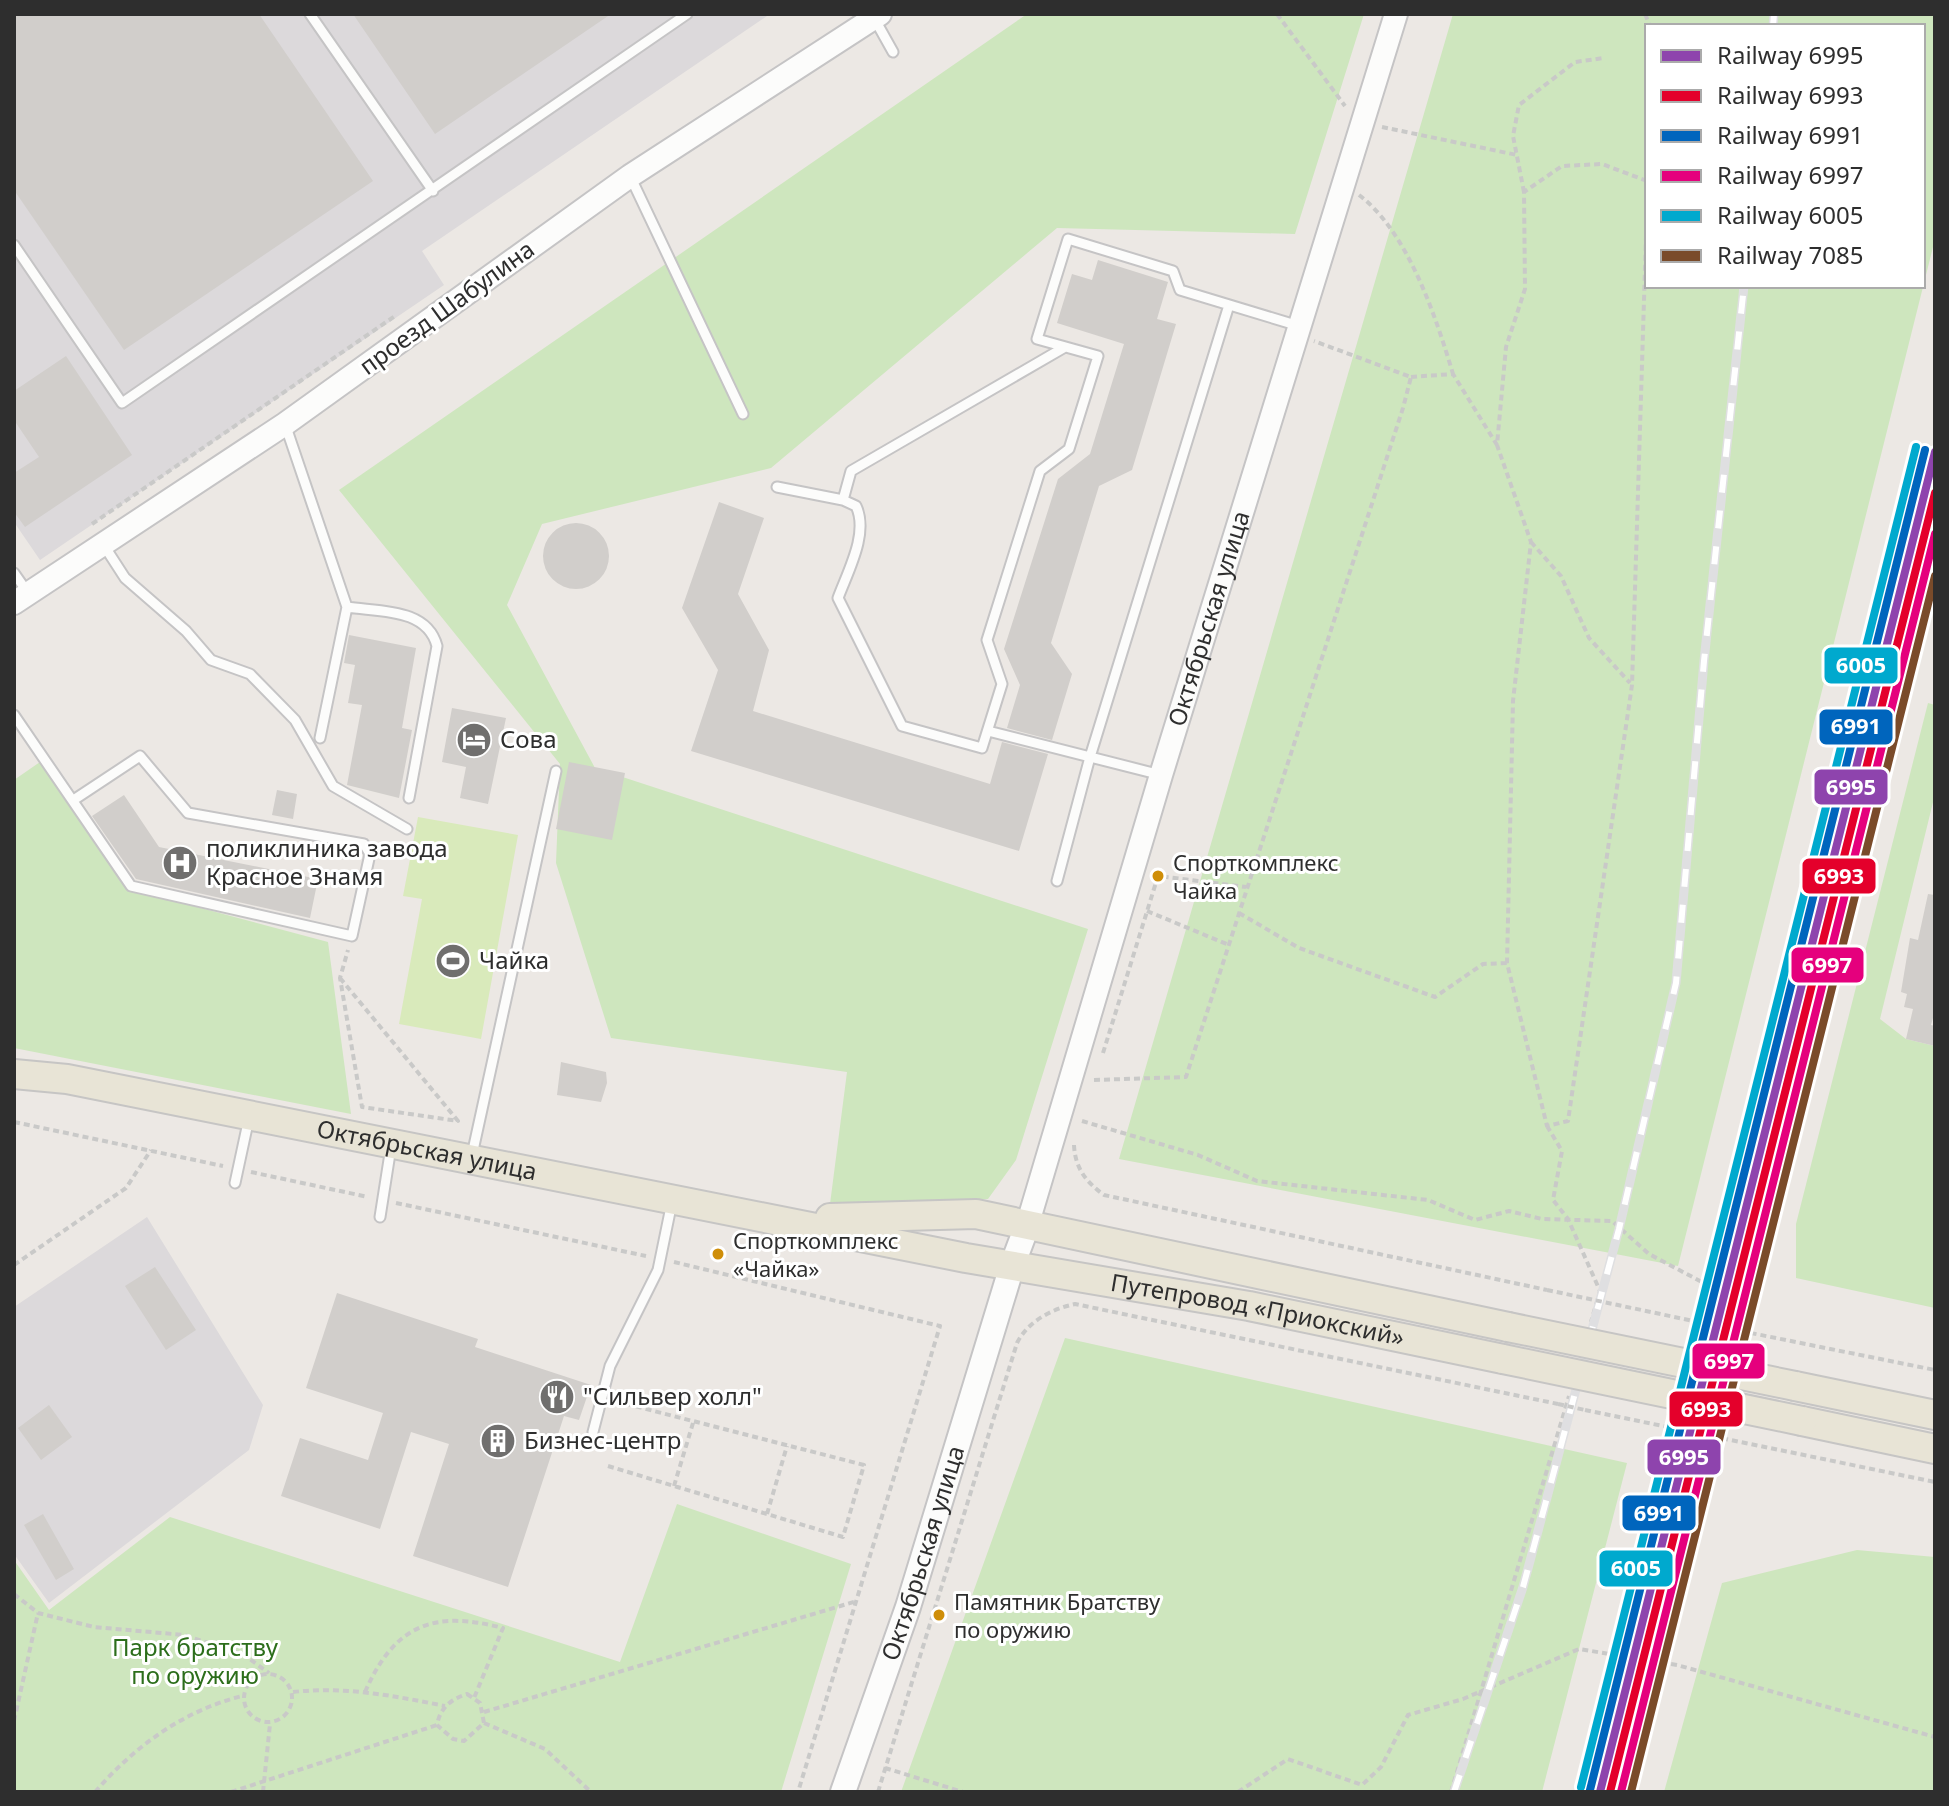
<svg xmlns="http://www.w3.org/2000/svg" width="1949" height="1806" font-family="'Noto Sans',sans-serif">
	<rect width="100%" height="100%" fill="#ece8e4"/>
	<!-- industrial -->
	<path fill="#dcd9db" d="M14 14H770L422 251 444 285 40 560 14 522Z
		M147 1217 263 1405 249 1450 49 1603 14 1554V1307Z"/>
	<!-- green -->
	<path fill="#cee6be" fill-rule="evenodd" d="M1027 14H1364L1295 234 1057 228 771 468 542 524 507 605 595 768 1088 929 1016 1160 988 1199 830 1204 847 1072 611 1038 556 863 560 764 339 490Z
		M1453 14H1935V239L1678 1266 1119 1159ZM1923 26V286H1647V26Z
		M1928 703 1935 705V794L1880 1019 1906 1039 1935 1046V1308L1796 1278V1224Z
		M40 762 126 888 328 942 351 1114 14 1048V780Z
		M1065 1338 1627 1463 1542 1792H901Z
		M677 1504 851 1564 781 1792H14V1560L49 1610 170 1517 620 1662Z
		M1857 1550 1935 1557V1792H1664L1722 1583Z"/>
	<!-- pitch -->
	<path fill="#d9eabb" d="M418 817 518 835 481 1039 399 1024 422 899 403 896Z"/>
	<!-- building -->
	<path fill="#d1cecb" d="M14 14H259L373 181 124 350 14 190Z
		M353 14H611L435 134Z
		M1098 260 1168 282 1157 319 1176 324 1132 470 1099 486 1051 643 1072 674 1052 740 1007 728 1020 685 1004 649 1058 479 1090 454 1124 344 1057 323 1072 274 1092 280Z
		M66 356 132 455 25 527 14 512V473L39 457 14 420V391Z
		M719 502 764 518 738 594 769 650 753 711 990 784 1002 742 1048 754 1019 851 691 751 718 670 682 608Z
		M543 556a33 33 0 1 1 66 0a33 33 0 1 1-66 0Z
		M349 635 416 648 402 728 412 730 399 798 347 785 362 705 348 703 355 665 344 663Z
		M452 708 506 718 488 804 460 798 466 767 442 762Z
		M569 762 625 773 612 840 556 829Z
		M277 790 297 794 293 819 272 815Z
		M124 795 159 847 318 879 310 918 136 879 92 816Z
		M1928 894 1935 895V1011L1931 1025 1935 1026V1046L1906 1039 1913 1009 1904 1007 1907 994 1901 992 1910 938 1918 940Z
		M561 1062 606 1072 607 1083 601 1102 557 1095Z
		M155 1267 196 1330 166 1350 125 1286Z
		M337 1293 478 1339 475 1347 591 1385 579 1420 564 1416 508 1587 413 1556 449 1444 411 1432 380 1529 281 1496 300 1438 368 1460 383 1413 306 1388Z
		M49 1405 72 1437 41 1460 18 1428Z
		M43 1514 74 1569 56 1580 24 1525Z"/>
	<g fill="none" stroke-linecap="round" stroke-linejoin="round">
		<defs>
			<path id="service" d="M310 14 433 191
				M874 18 893 52
				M630 176 743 414
				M14 245 122 403 687 14
				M1065 347 851 471 843 500 856 506C869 533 848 571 838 598L902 726 982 748 1002 684 987 640 1040 471 1069 449 1098 356 1037 339 1068 239 1173 271 1180 290 1299 326
				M285 424 347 607C380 612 427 608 437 646L409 798
				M777 487 843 500
				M103 544 125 578 186 631 211 660 250 674 295 720 333 786 407 829
				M14 573 28 593
				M14 715 131 886 352 936 370 854 364 844 188 813 140 756 75 799
				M988 731 1161 775
				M320 738 347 607
				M1057 881 1090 757 1229 305
				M472 1155 556 771
				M235 1183 249 1118
				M380 1217 391 1147
				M593 1432 610 1366 658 1270 672 1202"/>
			<g id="tertiary">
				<path d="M14 603 285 424 630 176 880 14"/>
				<path id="s1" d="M1027 1226 1161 775 1396 14"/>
			</g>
			<g id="secondary">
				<path id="s2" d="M843 1792 908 1607 1012 1266 1027 1226"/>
			</g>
			<g id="primary">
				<path id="s3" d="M14 1074 67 1079 966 1258 1249 1306 1503 1359"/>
				<path d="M830 1218 976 1214 1508 1327"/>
				<path d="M1795 1386 1935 1415"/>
				<path d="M1802 1421 1935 1449"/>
			</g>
		</defs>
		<!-- service casing -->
		<use href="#service" stroke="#c5c4c5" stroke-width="13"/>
		<!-- tertiary casing -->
		<use href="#tertiary" stroke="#c5c4c5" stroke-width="26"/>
		<!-- secondary casing -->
		<use href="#secondary" stroke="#c5c4c5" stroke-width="28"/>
		<!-- primary casing -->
		<use href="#primary" stroke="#c6c5c4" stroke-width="32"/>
		<!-- path -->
		<path stroke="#c9c9c8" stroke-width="4" stroke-dasharray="6 4" stroke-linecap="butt" d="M1277 14 1345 106
			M1645 14 1650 26
			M1382 127 1517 155
			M1647 181 1602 164 1562 166 1524 192 1525 289 1506 347 1497 445 1531 542 1513 701 1507 963 1547 1126 1568 1121 1632 685 1647 204
			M1524 192 1513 136 1519 105 1575 62 1604 58
			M1359 195C1408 232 1436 317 1453 374
			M1411 377 1453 374 1497 445
			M92 524 395 316
			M1531 542 1561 576 1589 638 1630 683
			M1147 911 1229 945
			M1239 913 1299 948 1435 997 1483 964 1507 963
			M340 978 458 1121 362 1107 340 978 348 950
			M1103 1053 1158 876 1246 887
			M1094 1080 1186 1077 1403 408 1411 377 1314 341
			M1082 1121 1198 1155 1257 1181 1428 1200 1475 1220 1509 1211 1542 1219 1612 1221 1649 1254 1715 1289
			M14 1122 223 1166
			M1547 1126 1562 1151 1553 1200 1568 1219 1600 1291 1591 1322
			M1074 1145C1075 1168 1086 1182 1104 1195L1547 1290
			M251 1172 368 1197
			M396 1203 646 1256
			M674 1262 940 1326 798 1792
			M14 1265 126 1188 151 1150
			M1731 1329 1935 1370
			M1585 1410 1935 1482
			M608 1466 843 1537 864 1465 615 1401
			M674 1486 693 1423
			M767 1514 787 1446
			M14 1594 38 1613 94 1627 184 1635 244 1655 269 1673
			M244 1698a24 24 0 1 1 48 0a24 24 0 1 1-48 0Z
			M293 1692C345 1686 395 1696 445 1706
			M365 1692C395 1624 434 1610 503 1628L474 1698
			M467 1694 480 1703 484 1723 464 1741 453 1739 437 1725C440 1708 451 1699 467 1694Z
			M484 1712 857 1601
			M14 1721 38 1613
			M484 1723 545 1749 591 1792
			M885 1768 963 1792
			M95 1792C135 1746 183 1711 242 1696
			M231 1792 437 1725
			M263 1792 270 1724
			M878 1792 1017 1343C1028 1321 1052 1309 1075 1304L1558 1404
			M1238 1792 1288 1759 1362 1785 1381 1767 1408 1715 1463 1699 1579 1649 1677 1665 1935 1737
			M1451 1792 1569 1396"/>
		<!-- service -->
		<use href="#service" stroke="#fcfcfb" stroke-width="9"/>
		<!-- tertiary -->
		<use href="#tertiary" stroke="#fcfcfb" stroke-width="22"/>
		<!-- secondary -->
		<use href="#secondary" stroke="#fcfcfb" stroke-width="24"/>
		<!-- primary -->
		<use href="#primary" stroke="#e8e4d6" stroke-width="28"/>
		<defs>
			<path id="rail" d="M1773 26 1774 14
				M1454 1792 1523 1587 1619 1229 1676 983 1704 661 1744 286"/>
		</defs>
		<!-- rail casing -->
		<use href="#rail" stroke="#dfdfe1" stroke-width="9"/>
		<!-- rail -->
		<use href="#rail" stroke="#fff" stroke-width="6" stroke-dasharray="18" stroke-linecap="butt"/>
		<defs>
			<path id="primary-bridge" d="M1508 1327 1795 1386
				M1503 1359 1802 1421"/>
		</defs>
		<!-- primary-bridge casing -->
		<use href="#primary-bridge" stroke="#c6c5c4" stroke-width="32" stroke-linecap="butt"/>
		<!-- path-bridge -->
		<path stroke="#c9c9c8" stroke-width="4" stroke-dasharray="6 4" stroke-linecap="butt" d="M1547 1290 1731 1329
			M1558 1404 1585 1410"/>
		<!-- primary-bridge -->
		<use href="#primary-bridge" stroke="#e8e4d6" stroke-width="28"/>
		<defs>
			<path id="rail-1" d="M1600 1792 1935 452"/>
			<path id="rail-2" d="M1610 1792 1935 493"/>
			<path id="rail-3" d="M1590 1790 1925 450"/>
			<path id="rail-4" d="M1621 1792 1935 534"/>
			<path id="rail-5" d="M1581 1787 1916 447"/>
			<path id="rail-6" d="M1631 1792 1935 576"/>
		</defs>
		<!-- rail-1 casing -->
		<use href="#rail-1" stroke="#fff" stroke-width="14"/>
		<!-- rail-2 casing -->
		<use href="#rail-2" stroke="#fff" stroke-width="14"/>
		<!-- rail-3 casing -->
		<use href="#rail-3" stroke="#fff" stroke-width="14"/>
		<!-- rail-4 casing -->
		<use href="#rail-4" stroke="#fff" stroke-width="14"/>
		<!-- rail-5 casing -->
		<use href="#rail-5" stroke="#fff" stroke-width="14"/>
		<!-- rail-6 casing -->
		<use href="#rail-6" stroke="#fff" stroke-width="14"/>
		<!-- rail-1 -->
		<use href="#rail-1" stroke="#8e44ad" stroke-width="8"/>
		<!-- rail-2 -->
		<use href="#rail-2" stroke="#e4002b" stroke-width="8"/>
		<!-- rail-3 -->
		<use href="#rail-3" stroke="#0065bd" stroke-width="8"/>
		<!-- rail-4 -->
		<use href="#rail-4" stroke="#e5007d" stroke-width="8"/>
		<!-- rail-5 -->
		<use href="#rail-5" stroke="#00a9ce" stroke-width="8"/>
		<!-- rail-6 -->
		<use href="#rail-6" stroke="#7a4b2a" stroke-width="8"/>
	</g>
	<!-- icons -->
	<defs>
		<symbol id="hotel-disc" viewBox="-11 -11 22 22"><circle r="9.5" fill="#706f6e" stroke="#fff"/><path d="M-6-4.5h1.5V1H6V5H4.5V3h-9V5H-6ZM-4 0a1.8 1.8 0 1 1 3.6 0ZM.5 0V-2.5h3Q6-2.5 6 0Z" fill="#fff"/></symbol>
		<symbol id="hospital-disc" viewBox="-11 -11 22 22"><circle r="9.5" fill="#706f6e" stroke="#fff"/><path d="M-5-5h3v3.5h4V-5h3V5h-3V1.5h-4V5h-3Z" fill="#fff"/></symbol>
		<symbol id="stadium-disc" viewBox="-11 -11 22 22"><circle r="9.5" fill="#706f6e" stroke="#fff"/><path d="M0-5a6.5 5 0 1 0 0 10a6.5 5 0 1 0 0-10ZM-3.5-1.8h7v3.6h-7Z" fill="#fff"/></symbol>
		<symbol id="restaurant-disc" viewBox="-11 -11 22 22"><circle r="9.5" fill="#706f6e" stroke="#fff"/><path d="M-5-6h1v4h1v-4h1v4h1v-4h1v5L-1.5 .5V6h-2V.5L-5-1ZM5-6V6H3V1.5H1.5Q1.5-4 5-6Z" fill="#fff"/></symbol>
		<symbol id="building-disc" viewBox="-11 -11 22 22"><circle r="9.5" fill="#706f6e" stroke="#fff"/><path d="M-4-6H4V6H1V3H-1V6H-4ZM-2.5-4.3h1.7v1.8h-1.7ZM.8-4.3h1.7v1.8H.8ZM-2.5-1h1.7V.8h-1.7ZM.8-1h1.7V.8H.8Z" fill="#fff"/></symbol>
	</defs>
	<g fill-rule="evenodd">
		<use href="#hotel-disc" x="454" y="720" width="40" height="40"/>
		<use href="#hospital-disc" x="160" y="843" width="40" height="40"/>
		<use href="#stadium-disc" x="433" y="941" width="40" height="40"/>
		<use href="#restaurant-disc" x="537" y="1377" width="40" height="40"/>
		<use href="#building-disc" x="478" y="1421" width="40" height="40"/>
	</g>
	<!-- markers -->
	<g fill="#cf8e09" stroke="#fff" stroke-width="3">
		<circle cx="1158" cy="876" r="7"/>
		<circle cx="718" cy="1254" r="7"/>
		<circle cx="939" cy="1615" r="7"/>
	</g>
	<g text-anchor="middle" stroke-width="6" stroke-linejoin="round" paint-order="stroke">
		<!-- bus labels -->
		<g font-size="22" fill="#2e2e2e" stroke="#fff" text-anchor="start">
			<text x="1173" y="871">Спорткомплекс<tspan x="1173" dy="28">Чайка</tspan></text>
			<text x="733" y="1249">Спорткомплекс<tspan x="733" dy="28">«Чайка»</tspan></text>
			<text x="954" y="1610">Памятник Братству<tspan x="954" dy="28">по оружию</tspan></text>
		</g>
		<!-- street labels -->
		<g font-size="24" fill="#2e2e2e" stroke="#fff">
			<text transform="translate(447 308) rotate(-36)" y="8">проезд Шабулина</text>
			<text dy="8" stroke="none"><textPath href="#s1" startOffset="634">Октябрьская улица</textPath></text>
			<text dy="8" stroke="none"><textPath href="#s3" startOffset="420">Октябрьская улица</textPath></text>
			<text dy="8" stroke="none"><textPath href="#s3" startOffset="1266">Путепровод «Приокский»</textPath></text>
			<text dy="8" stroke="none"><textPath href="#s2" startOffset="252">Октябрьская улица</textPath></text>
		</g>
		<!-- poi labels -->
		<g font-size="24" fill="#2e2e2e" stroke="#fff" text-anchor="start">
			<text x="500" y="748">Сова</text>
			<text x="206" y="857">поликлиника завода<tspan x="206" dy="28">Красное Знамя</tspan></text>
			<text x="479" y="969">Чайка</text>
			<text x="583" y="1405">"Сильвер холл"</text>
			<text x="524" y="1449">Бизнес-центр</text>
		</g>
		<!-- park labels -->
		<g font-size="24" fill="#2c6e1b" stroke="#fff">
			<text x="195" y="1656">Парк братству<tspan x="195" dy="28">по оружию</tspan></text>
		</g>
	</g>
	<g stroke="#fff" stroke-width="3">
		<rect x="1823" y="646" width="76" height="39" rx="8" fill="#00a9ce"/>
		<rect x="1818" y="708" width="76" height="38" rx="8" fill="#0065bd"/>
		<rect x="1813" y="768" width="76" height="38" rx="8" fill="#8e44ad"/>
		<rect x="1801" y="857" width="76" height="38" rx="8" fill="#e4002b"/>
		<rect x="1790" y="946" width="75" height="38" rx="8" fill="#e5007d"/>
		<rect x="1691" y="1342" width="75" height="38" rx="8" fill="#e5007d"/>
		<rect x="1668" y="1390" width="76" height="38" rx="8" fill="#e4002b"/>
		<rect x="1646" y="1438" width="76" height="38" rx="8" fill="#8e44ad"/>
		<rect x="1621" y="1494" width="76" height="38" rx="8" fill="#0065bd"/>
		<rect x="1598" y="1549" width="76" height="39" rx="8" fill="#00a9ce"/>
	</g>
	<g font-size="22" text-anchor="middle" font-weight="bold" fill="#fff">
		<text x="1861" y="673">6005</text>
		<text x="1856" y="734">6991</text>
		<text x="1851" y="795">6995</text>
		<text x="1839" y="884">6993</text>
		<text x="1827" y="973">6997</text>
		<text x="1729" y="1369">6997</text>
		<text x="1706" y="1417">6993</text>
		<text x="1684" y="1465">6995</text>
		<text x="1659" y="1521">6991</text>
		<text x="1636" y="1576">6005</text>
	</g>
	<!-- border -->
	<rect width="1949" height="1806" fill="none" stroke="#2e2e2e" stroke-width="32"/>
	<!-- legend -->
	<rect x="1645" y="24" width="280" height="264" fill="#ffffff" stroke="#ababab" stroke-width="2"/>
	<rect x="1661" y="50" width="40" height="12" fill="#8e44ad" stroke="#ababab" stroke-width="2"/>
	<text x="1717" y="64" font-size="24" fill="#2e2e2e">Railway 6995</text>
	<rect x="1661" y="90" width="40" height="12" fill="#e4002b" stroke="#ababab" stroke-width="2"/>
	<text x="1717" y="104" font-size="24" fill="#2e2e2e">Railway 6993</text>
	<rect x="1661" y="130" width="40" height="12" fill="#0065bd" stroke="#ababab" stroke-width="2"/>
	<text x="1717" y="144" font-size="24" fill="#2e2e2e">Railway 6991</text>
	<rect x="1661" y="170" width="40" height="12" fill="#e5007d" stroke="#ababab" stroke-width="2"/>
	<text x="1717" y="184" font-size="24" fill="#2e2e2e">Railway 6997</text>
	<rect x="1661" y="210" width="40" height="12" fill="#00a9ce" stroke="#ababab" stroke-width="2"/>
	<text x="1717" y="224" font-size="24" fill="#2e2e2e">Railway 6005</text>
	<rect x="1661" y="250" width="40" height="12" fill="#7a4b2a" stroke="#ababab" stroke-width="2"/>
	<text x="1717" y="264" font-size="24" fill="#2e2e2e">Railway 7085</text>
</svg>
